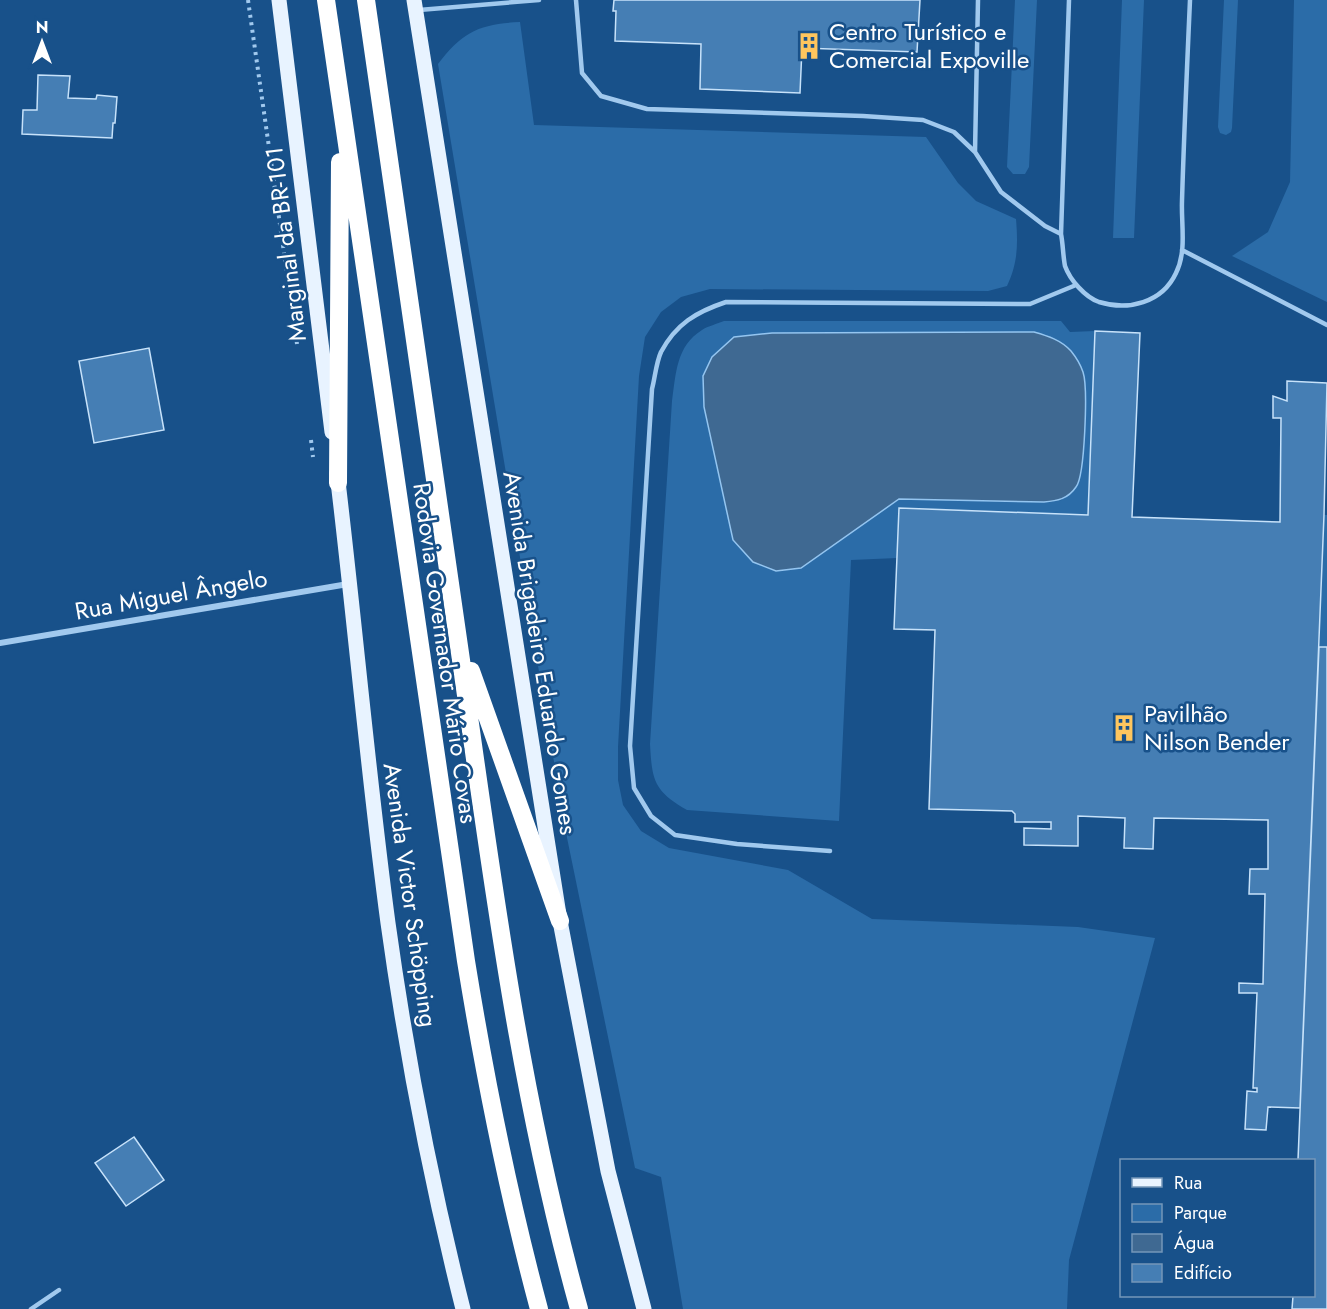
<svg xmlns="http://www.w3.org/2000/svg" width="1327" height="1309" font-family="Jost,sans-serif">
	<rect width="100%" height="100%" fill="#18518a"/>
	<!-- green -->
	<path fill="#2b6ca8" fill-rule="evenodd" d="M1015 0H1037L1029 167 1025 174H1013L1007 167Z
		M1122 0H1144L1134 238H1113Z
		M1224 0H1238L1232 128 1231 132 1226 135 1220 133 1218 127Z
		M1294 0H1327V302L1232 256 1268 232 1290 182Z
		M520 22 534 125 926 137 958 183 976 201 1016 219C1018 244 1018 263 1007 286L988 291 710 289 681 297 661 312 645 337 639 376 618 747V780L623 805 641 831 669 848 788 870 872 919 1078 927 1155 938 1069 1260 1067 1309H683L661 1177 635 1168 565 828 438 64C463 31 480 24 520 22Z
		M724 321H1061L1070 332 1095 331 1088 515 900 508 897 558 851 560 839 821 687 810C654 791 652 781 650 744L672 401C676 374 676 346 702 330 708 326 717 324 724 321ZM1034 332 1062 500 1044 502 899 499 801 568 704 407 703 375 712 357 734 337 772 333Z
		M1324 515H1327V647H1319Z"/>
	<!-- water -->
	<path fill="#3f6992" stroke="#94c5f0" stroke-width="1.5" d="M1034 332C1048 336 1061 340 1071 351 1075 356 1081 366 1083 372 1088 387 1085 476 1076 487 1068 499 1057 501 1044 502L899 499 801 568 776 571 753 562 733 540 704 407 703 376 712 357 734 337 772 333Z"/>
	<!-- building -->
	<path fill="#457eb4" stroke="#c7e2fa" stroke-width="1.5" d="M614 0H920L917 52 802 48 800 93 700 89 701 44 615 41 616 11H613Z
		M38 75 70 76 68 98 96 99 97 95 117 97 115 123H113L112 138 22 134 23 110H37Z
		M1095 331 1140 333 1132 517 1280 522 1281 418H1273V396L1287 401V381L1327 383 1324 515 1300 1108 1268 1107 1266 1130 1245 1129 1247 1091 1257 1092V1088H1253L1257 993H1239V983L1263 984 1265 894H1249L1250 869H1268V820L1154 818 1153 849 1124 848 1125 818 1078 816V846L1024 845V828L1051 829V822H1015V814L1012 811 929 809 935 630 894 629 899 508 1088 515Z
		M149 348 164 430 94 443 79 361Z
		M1319 647H1327V1309H1292L1293 1296H1314V1160H1298Z
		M134 1137 164 1180 126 1206 95 1163Z"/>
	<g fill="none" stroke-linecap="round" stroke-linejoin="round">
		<!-- path -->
		<path stroke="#a1c9ee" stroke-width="4" stroke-dasharray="3 4.5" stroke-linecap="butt" d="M248 0 297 344
			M311 440 313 457"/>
		<!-- lane -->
		<path stroke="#a1c9ee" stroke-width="4.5" d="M576 0 582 73 601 96 647 109 863 116 923 120 954 132 975 152
			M978 0 975 152 1001 192 1045 226 1061 234
			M1069 0 1061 234C1063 244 1063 256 1065 266 1070 280 1085 297 1099 302 1128 311 1162 303 1176 273 1187 251 1181 224 1182 201 1184 134 1187 67 1190 0
			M419 10 539 0
			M1182 250 1327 325
			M830 851 737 844 675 835 651 816 634 788 630 746 652 389C655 378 656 363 661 352 676 324 696 312 726 302L1030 304 1076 285
			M31 1309 59 1290"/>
		<!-- street -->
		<path stroke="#a1c9ee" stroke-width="6" d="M0 643 348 584"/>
		<!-- primary -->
		<path stroke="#e8f3ff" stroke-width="15" d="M279 0 332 432
			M414 0 560 921 608 1171 644 1309
			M337 473C355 623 368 774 388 923 406 1053 431 1182 463 1309"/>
		<!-- highway -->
		<path stroke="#fff" stroke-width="18" d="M326 0 466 961C485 1078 508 1194 539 1309
			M366 0C397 220 430 440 461 660 492 878 520 1097 579 1309
			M338 483 340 162
			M471 671 560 921"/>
	</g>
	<!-- icons -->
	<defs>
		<symbol id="building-bare" viewBox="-9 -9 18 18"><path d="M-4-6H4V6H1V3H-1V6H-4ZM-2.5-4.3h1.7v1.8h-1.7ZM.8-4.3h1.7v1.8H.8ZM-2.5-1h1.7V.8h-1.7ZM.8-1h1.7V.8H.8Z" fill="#ffc65e" stroke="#18518a" stroke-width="2.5" paint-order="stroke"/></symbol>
	</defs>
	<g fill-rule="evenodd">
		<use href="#building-bare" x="790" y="27" width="38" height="38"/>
		<use href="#building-bare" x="1105" y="709" width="38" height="38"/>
	</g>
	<g text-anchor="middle" stroke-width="5" stroke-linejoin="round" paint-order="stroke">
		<!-- poi labels -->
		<g font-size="24" fill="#fff" stroke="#18518a" text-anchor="start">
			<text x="829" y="40">Centro Turístico e<tspan x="829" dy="28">Comercial Expoville</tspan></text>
			<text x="1144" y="722">Pavilhão<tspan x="1144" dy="28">Nilson Bender</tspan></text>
		</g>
		<!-- street labels -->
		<g font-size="24" fill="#fff" stroke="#18518a">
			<text transform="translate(286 244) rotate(-97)" y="8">Marginal da BR-101</text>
			<text transform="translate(171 595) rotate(-10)" y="8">Rua Miguel Ângelo</text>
			<text transform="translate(445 653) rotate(82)" y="8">Rodovia Governador Mário Covas</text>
			<text transform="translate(540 653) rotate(81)" y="8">Avenida Brigadeiro Eduardo Gomes</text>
			<text transform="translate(410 895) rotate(82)" y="8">Avenida Victor Schöpping</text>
		</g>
	</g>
	<!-- legend -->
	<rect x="1120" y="1159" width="195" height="138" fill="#18518a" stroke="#7497b9" stroke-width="1.5"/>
	<rect x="1132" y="1178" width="30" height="9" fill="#e8f3ff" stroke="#7497b9" stroke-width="1.5"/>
	<text x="1174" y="1189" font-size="18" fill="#ffffff">Rua</text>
	<rect x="1132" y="1204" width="30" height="18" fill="#2b6ca8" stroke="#7497b9" stroke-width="1.5"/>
	<text x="1174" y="1219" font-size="18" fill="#ffffff">Parque</text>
	<rect x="1132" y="1234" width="30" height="18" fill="#3f6992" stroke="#7497b9" stroke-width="1.5"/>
	<text x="1174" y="1249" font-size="18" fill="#ffffff">Água</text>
	<rect x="1132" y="1264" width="30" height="18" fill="#457eb4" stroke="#7497b9" stroke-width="1.5"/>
	<text x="1174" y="1279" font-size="18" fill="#ffffff">Edifício</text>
	<!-- north arrow -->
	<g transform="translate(42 42)" stroke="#18518a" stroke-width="4.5" paint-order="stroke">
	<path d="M0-4.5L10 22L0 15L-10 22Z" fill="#ffffff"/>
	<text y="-9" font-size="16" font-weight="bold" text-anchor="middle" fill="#ffffff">N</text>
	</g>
</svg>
